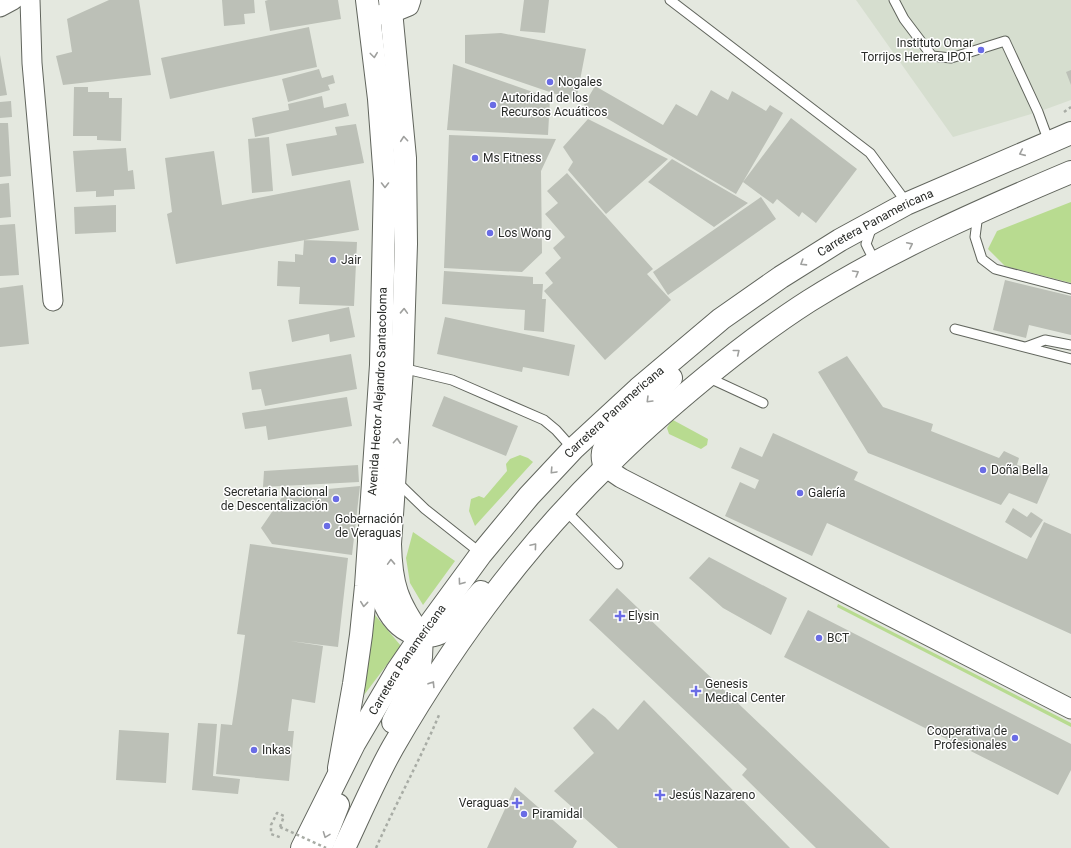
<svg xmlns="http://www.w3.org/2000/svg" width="1071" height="848" font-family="Roboto,sans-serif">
	<rect width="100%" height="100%" fill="#e4e8df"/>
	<!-- built -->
	<path fill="#d6decf" d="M856 0H1071V100L1038 112 953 137Z"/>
	<!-- green -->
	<path fill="#b8db90" d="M1071 202V283L1005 266 988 249 997 231Z
		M673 420 708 439 707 445 701 449 669 434 667 428 670 423Z
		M520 455 528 458 533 462 475 526 469 511 471 499 479 496 484 498 507 471 506 464 510 459Z
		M413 532 455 561 423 605 410 583 406 558Z
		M838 604 1071 723V727L837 607Z
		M375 615 401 646 364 695Z"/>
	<!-- building -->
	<path fill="#bcc0b7" d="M109 0H139L151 75 63 85 56 56 72 52 67 19Z
		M222 0H254L255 13 244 14 245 24 224 26Z
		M268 0H338L341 19 270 31 265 1Z
		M524 0H549L545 33 520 31Z
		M309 27 317 67 170 99 161 58Z
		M501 33 586 49 576 101 465 63V35Z
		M0 55 7 95 0 96Z
		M453 64 550 98 548 135 447 130Z
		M319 69 322 78 333 75 335 83 328 85 330 90 288 102 282 79Z
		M1071 70V85L1066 72Z
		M595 86 663 125 676 104 697 116 711 90 728 100 732 91 766 111 770 105 783 113 736 194 584 105Z
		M74 87H88V92H109V98H122L121 141 97 140V136H73Z
		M322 96 324 108 346 103 349 116 255 137 252 118 289 110 288 104Z
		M11 101 12 117 0 118V102Z
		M791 118 857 169 816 223 802 212 799 217 777 199 773 204 743 182Z
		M588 119 668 159 606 214 568 170 573 162 563 147Z
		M0 123H8L11 176 0 177Z
		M356 124 364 163 292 176 286 144 337 135 335 127Z
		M449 135 556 139 541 171 542 253 522 272 444 268Z
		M269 137 273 191 252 193 248 139Z
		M126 148 128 171 133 170 135 189 114 190V196L96 197V191L76 192 73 151Z
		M214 151 222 205 350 180 359 230 176 264 167 214 172 212 165 158Z
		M672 159 748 203 714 227 648 182Z
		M567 173 653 269 647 274 671 300 605 360 544 291 553 283 545 273 561 258 553 248 565 237 545 214 558 203 547 191Z
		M9 183 11 217 0 218V184Z
		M761 197 776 219 668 295 653 272Z
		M116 205V232L75 234 74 207Z
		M15 224 19 275 0 276V225Z
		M304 240 357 242 354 306 299 304 300 287 277 286 278 261 295 262V254L303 255Z
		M444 271 533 277V284H543L542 299H546L544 332 524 330 525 310 442 304Z
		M1005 280 1071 296V335L1029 325 1026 338 993 330Z
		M23 285 29 344 0 347V288Z
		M349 307 355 337 330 342 329 334 292 342 288 320Z
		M445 317 575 345 569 376 523 367 522 372 437 354Z
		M351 354 357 389 265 406 261 389 252 390 249 372Z
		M847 356 883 407 933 424 931 431 999 458 1004 451 1019 458 1017 465 1050 474 1037 504 1009 493 1001 505 868 453 818 372Z
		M444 396 518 426 506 456 432 426Z
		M347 397 352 426 268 440 266 426 245 429 242 413Z
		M773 433 858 472 854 480 1027 559 1044 522 1071 534V634L827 523 812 556 725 516 740 482 755 489 759 480 731 468 740 447 762 457Z
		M358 465 359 482 263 487 264 471Z
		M360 486 352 555 272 544 261 528 285 493Z
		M1013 508 1027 517 1031 512 1043 520 1031 538 1005 522Z
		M250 544 348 558 338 647 290 641 323 646 315 703 292 699 288 731H294L289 781 216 774 221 724 232 725 237 692 245 635 237 634Z
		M709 557 787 598 771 635 723 608 689 578Z
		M617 588 890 848H816L742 775 747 769 589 620Z
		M808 610 1071 744V770L1058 795 784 657Z
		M644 700 790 848H618L554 791 594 753 573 728 593 708 605 717 618 730Z
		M198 723 217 724 213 776 240 779 238 794 192 790Z
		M119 730 169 733 166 783 116 780Z
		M515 787 577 841 573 848H487Z"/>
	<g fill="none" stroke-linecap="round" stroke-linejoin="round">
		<defs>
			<path id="service" d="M670 0 870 153 901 195 906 204
				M894 0 904 19 932 56 951 58 1005 41 1038 112 1049 142
				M978 214 975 237 982 259 995 269 1071 289
				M872 226 866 244 875 262
				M955 329 1071 359
				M1026 347 1045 340 1071 345
				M402 368 452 380 544 420 556 430 573 449
				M707 377 763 403
				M397 482 425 509 473 547 481 554
				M565 510 618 564"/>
			<path id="minor" d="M30 0 32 63 53 301
				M0 7 13 0
				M378 15 392 13 409 6 411 0
				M605 467 621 478 1071 709"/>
			<g id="primary">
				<path d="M390 0 405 158 406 244 402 368 390 544C391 585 397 602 421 636"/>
				<path id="s1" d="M339 768 354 684 361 635 366 586 381 365 385 180 379 99 367 0"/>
			</g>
			<g id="trunk">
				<path d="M605 467C603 462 602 457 603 452 606 437 657 392 671 378"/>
				<path d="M369 537C375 568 378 620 413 633 422 637 431 637 440 633 451 628 472 602 481 592"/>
				<path d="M393 722 418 673C422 660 422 649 421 636"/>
				<path id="s2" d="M302 848 354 744 397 671 421 636 481 554 529 496 573 449 638 389 721 319 781 277 840 240 906 204 1071 133"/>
				<path d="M321 848 338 805"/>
				<path d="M344 848C360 814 375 779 393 747 452 645 523 548 607 466 638 434 672 405 706 377 739 350 773 324 809 301 892 249 981 210 1071 172"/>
			</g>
		</defs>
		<!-- service casing -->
		<use href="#service" stroke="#61655d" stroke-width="11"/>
		<!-- minor casing -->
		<use href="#minor" stroke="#61655d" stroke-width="21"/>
		<!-- primary casing -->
		<use href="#primary" stroke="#61655d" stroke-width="24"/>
		<!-- trunk casing -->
		<use href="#trunk" stroke="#61655d" stroke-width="24"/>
		<!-- path -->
		<path stroke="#a8aca5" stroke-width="2.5" stroke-dasharray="3 3" stroke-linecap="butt" d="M1064 112 1071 107
			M280 827 284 816 277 813 271 825V834L282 838
			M376 848C396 803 420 760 439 715"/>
		<!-- service -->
		<use href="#service" stroke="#fff" stroke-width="9"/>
		<!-- minor -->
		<use href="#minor" stroke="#fff" stroke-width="19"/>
		<!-- primary -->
		<use href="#primary" stroke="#fff" stroke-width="22"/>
		<!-- trunk -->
		<use href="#trunk" stroke="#fff" stroke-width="22"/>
		<!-- path-bridge -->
		<path stroke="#a8aca5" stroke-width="2.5" stroke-dasharray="3 3" stroke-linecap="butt" d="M280 827 326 848"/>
	</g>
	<!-- one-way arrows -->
	<defs><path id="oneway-chevron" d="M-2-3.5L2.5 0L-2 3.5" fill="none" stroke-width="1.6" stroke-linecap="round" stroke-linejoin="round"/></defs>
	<g stroke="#9fa09e">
		<use href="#oneway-chevron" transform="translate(374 55) rotate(83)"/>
		<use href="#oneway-chevron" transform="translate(404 139) rotate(-95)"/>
		<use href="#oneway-chevron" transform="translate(1022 153) rotate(156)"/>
		<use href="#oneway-chevron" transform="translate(385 185) rotate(90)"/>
		<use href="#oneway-chevron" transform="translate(910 245) rotate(-26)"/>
		<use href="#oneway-chevron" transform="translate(803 263) rotate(148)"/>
		<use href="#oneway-chevron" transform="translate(856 273) rotate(-30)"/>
		<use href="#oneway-chevron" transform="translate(404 311) rotate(-88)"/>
		<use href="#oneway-chevron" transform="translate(737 352) rotate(-39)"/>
		<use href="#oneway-chevron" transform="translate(649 400) rotate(135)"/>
		<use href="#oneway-chevron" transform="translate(397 441) rotate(-86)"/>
		<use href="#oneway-chevron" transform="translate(553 471) rotate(133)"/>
		<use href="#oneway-chevron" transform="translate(534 546) rotate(-50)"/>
		<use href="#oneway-chevron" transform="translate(391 562) rotate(-92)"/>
		<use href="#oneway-chevron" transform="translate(461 582) rotate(126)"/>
		<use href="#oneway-chevron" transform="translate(364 604) rotate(96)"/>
		<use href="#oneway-chevron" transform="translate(432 684) rotate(-58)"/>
		<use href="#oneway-chevron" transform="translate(326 835) rotate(111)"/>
	</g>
	<!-- markers -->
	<g fill="#6a6ce5" stroke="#fff" stroke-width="1.5">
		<circle cx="981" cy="50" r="4"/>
		<circle cx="550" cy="82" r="4"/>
		<circle cx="493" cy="105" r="4"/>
		<circle cx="475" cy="158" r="4"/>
		<circle cx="490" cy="233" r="4"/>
		<circle cx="333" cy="260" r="4"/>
		<circle cx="983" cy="470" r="4"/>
		<circle cx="800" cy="493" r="4"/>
		<circle cx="336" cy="499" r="4"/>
		<circle cx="327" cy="526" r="4"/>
		<path d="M618 610h4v4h4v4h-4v4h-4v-4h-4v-4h4z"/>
		<circle cx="819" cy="638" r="4"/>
		<path d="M694 685h4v4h4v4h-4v4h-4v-4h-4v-4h4z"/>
		<circle cx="1015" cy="738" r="4"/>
		<circle cx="254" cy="750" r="4"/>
		<path d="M658 789h4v4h4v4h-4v4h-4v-4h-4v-4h4z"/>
		<path d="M515 797h4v4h4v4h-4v4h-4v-4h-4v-4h4z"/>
		<circle cx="524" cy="814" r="4"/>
	</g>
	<g text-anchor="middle" stroke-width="3" stroke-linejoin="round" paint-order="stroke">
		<!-- poi labels -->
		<g font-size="12" fill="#292b28" stroke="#fff" text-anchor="start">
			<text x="973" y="47" text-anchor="end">Instituto Omar<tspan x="973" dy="14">Torrijos Herrera IPOT</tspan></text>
			<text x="558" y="86">Nogales</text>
			<text x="501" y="102">Autoridad de los<tspan x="501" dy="14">Recursos Acuáticos</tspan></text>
			<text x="483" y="162">Ms Fitness</text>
			<text x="498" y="237">Los Wong</text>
			<text x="341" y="264">Jair</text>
			<text x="991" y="474">Doña Bella</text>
			<text x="328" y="496" text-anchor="end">Secretaria Nacional<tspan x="328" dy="14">de Descentalización</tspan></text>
			<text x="808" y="497">Galería</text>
			<text x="335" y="523">Gobernación<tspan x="335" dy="14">de Veraguas</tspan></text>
			<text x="628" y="620">Elysin</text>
			<text x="827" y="642">BCT</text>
			<text x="705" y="688">Genesis<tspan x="705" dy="14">Medical Center</tspan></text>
			<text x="1007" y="735" text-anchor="end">Cooperativa de<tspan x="1007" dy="14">Profesionales</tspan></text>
			<text x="262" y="754">Inkas</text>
			<text x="669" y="799">Jesús Nazareno</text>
			<text x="509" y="807" text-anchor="end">Veraguas</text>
			<text x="532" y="818">Piramidal</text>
		</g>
		<!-- street labels -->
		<g font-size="12" fill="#292b28" stroke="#fff">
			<text dy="4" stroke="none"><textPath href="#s2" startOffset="864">Carretera Panamericana</textPath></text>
			<text dy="4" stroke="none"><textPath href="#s1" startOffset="379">Avenida Hector Alejandro Santacoloma</textPath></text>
			<text dy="4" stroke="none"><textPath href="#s2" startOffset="540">Carretera Panamericana</textPath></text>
			<text dy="4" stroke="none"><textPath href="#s2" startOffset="216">Carretera Panamericana</textPath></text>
		</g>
	</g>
</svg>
